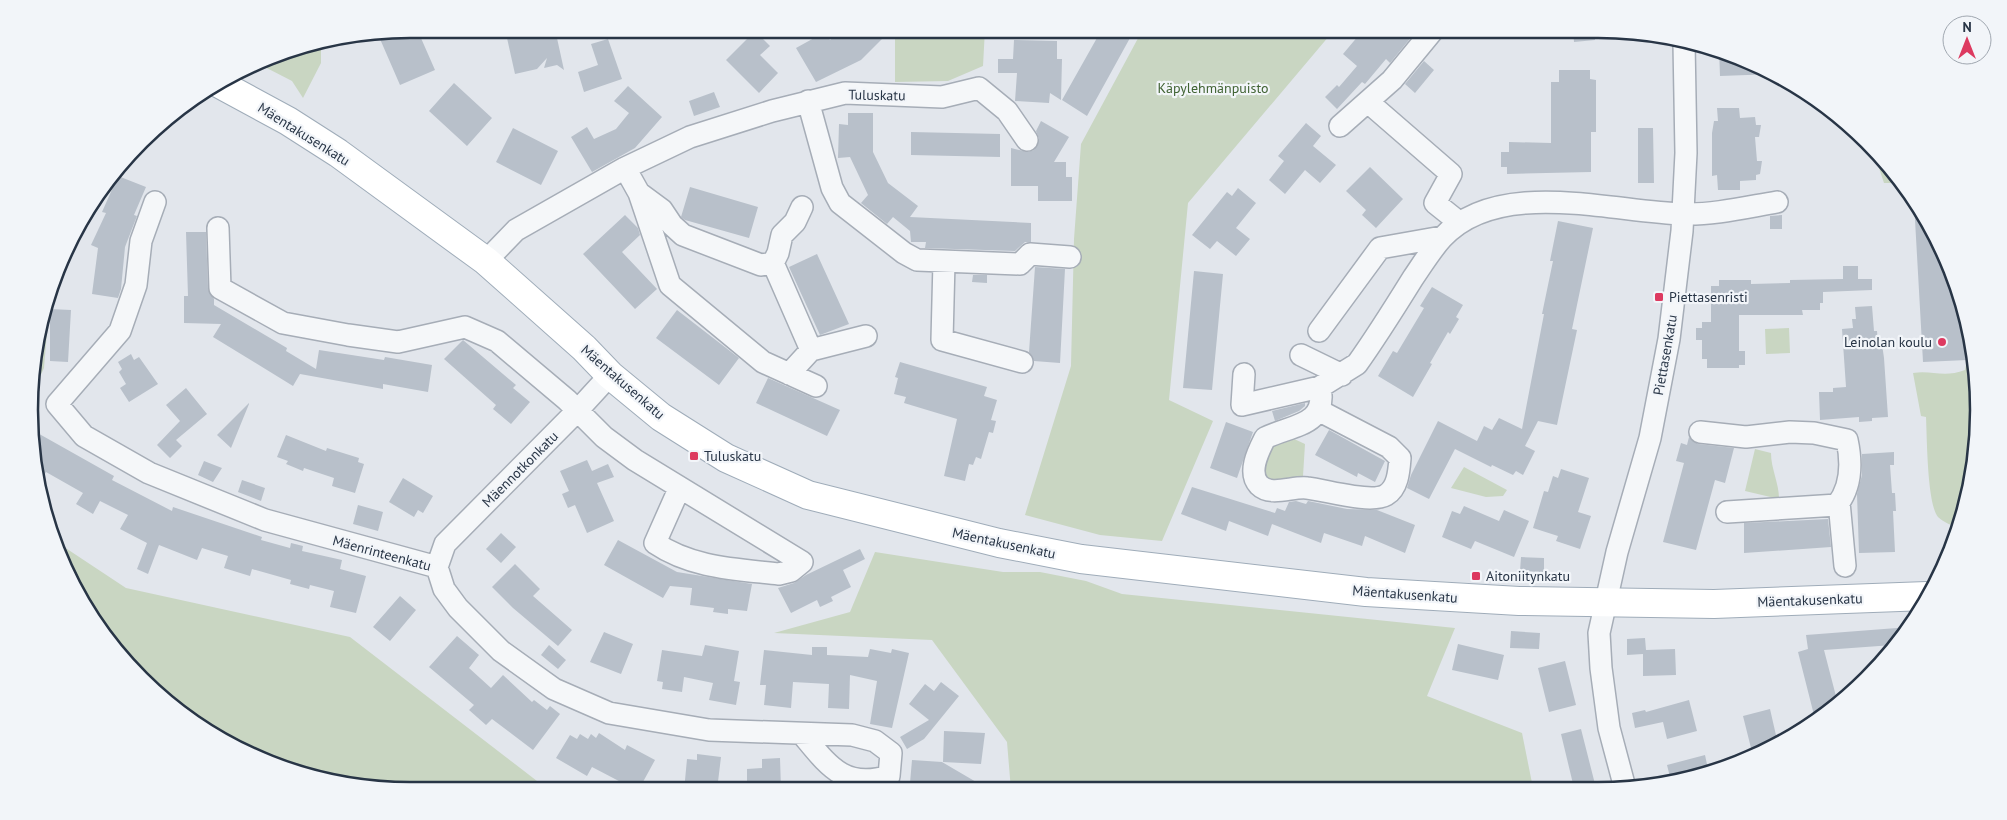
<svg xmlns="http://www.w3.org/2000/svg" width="2007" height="820" font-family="'PT Sans',sans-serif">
	<rect width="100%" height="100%" fill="#e2e6ec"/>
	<!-- green -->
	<path fill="#c9d6c2" d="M895 29H985L983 66 948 81 895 82Z
		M1143 29H1335L1188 203 1169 400 1213 421 1162 541 1100 535 1025 515 1071 366 1074 239 1081 144Z
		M321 44V63L303 98 292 81 257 63 287 49Z
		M1873 150 1899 178 1902 183H1884Z
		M51 283 44 368 33 392 32 360Z
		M1789 328 1790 353 1766 354 1765 329Z
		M1973 359C1983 416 1974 473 1959 528 1952 525 1944 523 1938 517 1927 504 1927 437 1926 417L1921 416 1913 373C1932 370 1944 378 1965 370L1967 360Z
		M1292 438 1305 444 1303 476 1292 481 1272 483 1265 476 1264 460 1276 442Z
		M1755 449 1771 453C1771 469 1779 483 1779 499L1745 491Z
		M1464 467 1507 490 1503 496 1486 497 1451 488Z
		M58 543 126 588 350 637 550 791H410L288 771 178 712 123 661 80 601Z
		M875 552 1003 572H1040L1086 581 1122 594 1455 628 1427 696 1522 733 1533 788 1011 790 1007 742 932 640 774 633 850 612Z"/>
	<!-- building -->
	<path fill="#b8c0ca" d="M417 29 435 70 400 85 380 39 402 30Z
		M547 29H555L564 70 557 65 544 68 547 58 537 69 515 74 507 38Z
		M845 29H892L861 60 816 82 796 48 825 32 830 40Z
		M1102 29H1113L1130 38 1087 116 1062 100Z
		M1364 29H1406L1413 35 1390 63 1386 59 1365 84 1362 82 1337 109 1325 97 1337 85 1339 87 1357 66 1343 54Z
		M1573 29H1594L1595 40 1574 42Z
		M755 31 770 46 760 55 778 73 759 93 726 60Z
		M608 39 622 79 584 92 578 72 598 65 591 44Z
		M1014 40 1057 41V59H1062L1061 100 1050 93 1049 103 1015 101 1017 73H998V59H1013Z
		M1719 49 1742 59 1775 74 1720 76Z
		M1424 61 1434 70 1415 93 1405 84Z
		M1559 70H1590V79L1596 80V132H1591V172L1507 174V167H1501V152H1509V142L1551 143V82H1559Z
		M454 83 492 118 467 146 429 111Z
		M628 86 662 117 635 148 592 172 571 137 587 127 594 139 616 129 629 113 614 101Z
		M714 92 720 107 694 116 689 101Z
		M1717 108H1739L1740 118 1755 117 1756 125H1761L1759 137H1755L1757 161H1762L1760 174 1756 175V180L1740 181V190H1718L1717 175 1712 176V133L1714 121H1718Z
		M848 113H873V152L888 183 918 206 910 217 1031 223V242H1025L1015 251 925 248 926 242H911L910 231 893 217 887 224 861 203 868 195 850 157 838 158 839 124 848 125Z
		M1041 121 1069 137 1054 162H1066V177H1072V201H1038V186H1011V148L1028 152 1034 150 1039 139 1036 131Z
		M1306 123 1321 136 1313 146 1336 165 1320 183 1305 170 1285 194 1269 180 1284 161 1278 156Z
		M513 128 558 151 541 185 496 162Z
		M1638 128H1653L1654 183H1638Z
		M911 132 1000 134V157L911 155Z
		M1370 167 1403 199 1376 228 1362 215 1366 210 1346 191Z
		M118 176 146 187 134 215 137 216 125 247 121 289 118 298 92 294 98 248 91 245 106 213 102 212Z
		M690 187 758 207 749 238 685 220 681 217Z
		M1238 188 1256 203 1236 228 1250 239 1236 256 1217 241 1210 249 1192 235 1227 192 1232 196Z
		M1914 202 1939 241 1965 310 1966 327H1968L1970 339 1966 340 1967 360 1923 362Z
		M625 215 638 228 640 235 622 252 657 289 635 309 583 254Z
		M1782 215V229H1770V216Z
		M1558 221 1593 228 1572 329 1577 330 1557 425 1538 421 1525 446 1535 451 1523 475 1516 471 1513 475 1492 465 1491 467 1455 449 1429 499 1407 488 1411 475 1438 421 1477 441 1484 426 1492 430 1499 418 1522 429 1544 314H1542L1553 261H1550Z
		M186 232H206L208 288 214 299V305L287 348 286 351 316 369 319 350 384 360 385 357 432 365 428 392 383 384V389L300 374 293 386 213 337 221 324 184 323V296H188Z
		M817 254 849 324 820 335 789 267Z
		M1843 266H1858V279H1872V290L1823 292V303H1820V310H1802L1803 315H1739V351H1745V365H1739V368H1707V359H1702V340H1696V328H1702V322H1711V286H1719V280H1751V284L1790 283V280L1843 279Z
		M1035 267 1065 269 1060 363 1034 361 1029 352Z
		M1194 271 1223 274 1212 390 1183 388Z
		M973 275H987V283L972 282Z
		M1432 287 1463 305 1456 317 1459 319 1450 334 1448 332 1430 363 1432 364 1413 397 1378 376 1393 351 1397 353 1424 308 1420 306Z
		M1872 306 1874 331H1877L1878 344H1882L1884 358 1888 417 1872 418V421L1859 422V417L1820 420 1819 392H1833V388L1846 387 1842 329 1853 328 1852 319H1856L1855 307Z
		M50 309 71 310 68 362 50 361Z
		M677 310 739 358 719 385 656 338Z
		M463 340 516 385 513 388 530 402 511 424 493 409 496 405 444 359Z
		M131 354 134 360 139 357 158 384 129 402 120 388 126 384 119 372 122 369 118 362Z
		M900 362 987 387 984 396 997 400 991 420 996 421 993 433 989 432 981 459 976 457 973 465 969 464 965 481 944 476 957 419 904 403 906 397 894 394 898 378 895 377Z
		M768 378 840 410 827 436 756 403Z
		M186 388 207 414 176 440 182 446 170 458 157 445 180 421 166 405Z
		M249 403V404L231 448 217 435Z
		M1305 403V406L1299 411 1275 421 1272 411Z
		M1226 422 1253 432 1237 478 1210 468Z
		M1329 430 1385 461 1375 482 1358 473 1357 477 1315 455Z
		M34 431 114 476 112 480 172 511 173 507 262 537 261 540 290 548 291 543 303 546 302 551 342 560 340 569 366 576 356 613 330 607 334 591 310 585 309 589 290 584 291 580 252 569 250 576 224 568 228 556 202 548 197 560 159 545 148 574 137 569 147 543 120 529 128 515 100 501 93 514 76 504 83 493 46 472 37 487Z
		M286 435 326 451 327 448 359 458 358 462 364 464 355 493 332 486 334 478 304 468 303 471 286 464 288 461 277 457Z
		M1689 437 1698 444 1734 448 1725 483 1715 480 1696 550 1663 542 1684 463 1676 461 1681 443 1687 445Z
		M1894 452V465H1890L1892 493H1895L1896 511H1893L1895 552 1859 553 1857 494 1862 475V454Z
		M587 460 592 471 608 464 614 477 597 483 614 521 587 533 575 505 568 508 562 494 569 491 560 471Z
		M204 461 222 468 213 482 198 475Z
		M1561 469 1589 478 1578 512 1591 516 1580 549 1556 541 1558 536 1533 528 1544 491 1548 492 1553 476 1558 478Z
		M403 478 433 496 423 513 418 510 414 517 389 502Z
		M242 480 265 488 261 501 238 492Z
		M1192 487 1275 513 1277 508 1285 511 1289 502 1296 501 1306 504 1308 501 1347 509 1377 510 1415 525 1405 553 1365 536 1362 546 1324 533 1321 543 1272 524 1268 536 1229 521 1226 531 1181 514Z
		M358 505 383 512 378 531 353 524Z
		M1464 506 1499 521 1504 510 1529 521 1514 557 1475 541 1471 549 1442 537 1452 511 1460 514Z
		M1828 519 1831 547 1744 553V523Z
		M501 533 516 547 501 563 486 549Z
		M618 540 677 572 752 584 747 611 728 609V614L713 612 714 608 690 605 692 588 670 586 663 598 604 565Z
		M860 549 865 559 843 570 851 587 831 597 833 601 820 607 817 600 791 613 778 588 794 583 806 575Z
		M1521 557 1544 558V572L1520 571Z
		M515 564 540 589 533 596 572 630 558 646 513 608 492 587Z
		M400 596 416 610 390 641 373 627Z
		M1910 627 1893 645 1824 650 1838 704 1815 719 1798 652 1808 649 1806 635Z
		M1511 631 1540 633 1539 649 1510 648Z
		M604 632 633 644 621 674 590 662Z
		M457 636 479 655 469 668 491 688 503 675 532 702 534 700 547 710 550 706 560 714 533 750 492 719 486 725 469 710 474 705 429 667Z
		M1645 638 1646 650 1675 649 1676 675 1643 676V654L1627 655V639Z
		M1458 644 1504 655 1498 680 1452 670Z
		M549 645 566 660 558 669 541 655Z
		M705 645 739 651 734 681 740 682 736 705 709 700 713 683 684 677 682 692 662 689 663 682 657 681 662 650 702 656Z
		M812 647H827V655L868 657 870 649 891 653 892 649 909 653 892 728 870 724 877 681 850 675 849 709 828 708 829 684 793 682 791 708 764 705 766 685H760L764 650 812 655Z
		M1565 661 1576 705 1549 712 1538 668Z
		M941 682 959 696 924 739 907 749 900 737 929 720 909 704 925 684 934 691Z
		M1689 700 1697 731 1667 739 1663 722 1635 728 1632 713 1645 710 1646 712Z
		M1770 709 1778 744 1765 752 1753 756 1743 716Z
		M1581 729 1596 788H1574L1561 734Z
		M944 731 985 733 981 764 943 762Z
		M599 733 625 750 627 745 655 760 638 791 592 767 587 776 556 758 570 735 577 739 580 734 588 739 591 734 596 738Z
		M697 754 721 757 717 790 684 791 687 759 697 760Z
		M1705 755 1708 769 1671 781 1667 765Z
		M780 758 781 790H747V769L762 768V759Z
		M912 760 942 762 983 786 928 782V784L910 783Z"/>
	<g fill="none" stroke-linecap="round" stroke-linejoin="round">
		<defs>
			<path id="minor" d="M808 101 832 188 840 203 904 253 917 260 1020 264 1030 254 1070 257
				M1368 102 1451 174 1435 203 1460 223
				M1340 126 1392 80 1434 29
				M625 168 639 193 662 210 672 225 683 235 761 265 773 263 811 350
				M639 193 670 285 763 362 816 386
				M155 202 141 241 136 285 120 331 57 404 84 436 149 473 265 520 437 567 444 589 458 608 501 651 554 689 609 713 709 730 852 735 875 741 891 753 889 776C844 790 828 765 802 734
				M218 228 220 288 283 323 348 335 398 342 465 327 497 341 567 400 604 437 635 460 802 562 791 571 779 574C735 569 692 568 655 543L679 489
				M486 261 516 230 625 168 690 137 772 111 845 93 942 97 979 88 1007 111 1027 140
				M944 262 942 340 1022 362
				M773 263 778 253 782 235 795 222 802 207
				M1319 331 1380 248 1442 237
				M1301 355 1342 375
				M789 374 811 350 866 336
				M1244 374 1242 405 1320 387 1357 364C1377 336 1395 307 1413 278 1422 265 1431 250 1442 238 1498 177 1611 212 1683 214 1714 215 1747 207 1777 202
				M1318 410 1389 447 1400 458C1399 471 1398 488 1386 495 1370 504 1326 490 1307 488 1293 486 1271 497 1259 485 1247 472 1259 450 1265 438 1291 425 1328 426 1320 387
				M1700 432 1746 437 1790 432 1814 433 1847 440C1852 463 1852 486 1837 505L1727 512
				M1839 502 1845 566
				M437 567 445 544 577 411 610 375
				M1625 788 1609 728 1601 668 1599 633 1617 552 1650 438 1669 339 1682 231 1686 153 1684 43"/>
			<path id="major" d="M216 82 288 121 338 153 486 261 584 348 610 375 661 417 726 458 808 495 999 543 1081 559 1366 592 1519 601 1714 604 1927 596"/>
		</defs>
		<!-- minor casing -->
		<use href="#minor" stroke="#a6adb7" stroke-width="24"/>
		<!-- major casing -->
		<use href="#major" stroke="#9facb9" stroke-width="30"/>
		<!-- minor -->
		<use href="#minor" stroke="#f5f7f9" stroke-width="21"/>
		<!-- major -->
		<use href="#major" stroke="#fff" stroke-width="28"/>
	</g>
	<!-- markers -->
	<g fill="#dd3a60" stroke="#f2f5f9" stroke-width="2">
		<rect x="1654" y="292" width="10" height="10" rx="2.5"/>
		<circle cx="1942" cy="342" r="5"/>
		<rect x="689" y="451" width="10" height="10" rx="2.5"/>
		<rect x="1471" y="571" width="10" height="10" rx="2.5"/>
	</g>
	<g text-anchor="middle" stroke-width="4.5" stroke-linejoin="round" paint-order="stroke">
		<!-- park labels -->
		<g font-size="14" fill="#406333" stroke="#f2f5f9">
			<text x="1213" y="93">Käpylehmänpuisto</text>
		</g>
		<!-- street labels -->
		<g font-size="14" fill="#283546" stroke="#f2f5f9">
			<text transform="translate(877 95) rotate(1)" y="5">Tuluskatu</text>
			<text transform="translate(304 134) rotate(32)" y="5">Mäentakusenkatu</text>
			<text transform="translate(1665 355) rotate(-80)" y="5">Piettasenkatu</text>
			<text transform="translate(623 382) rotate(41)" y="5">Mäentakusenkatu</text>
			<text transform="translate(520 469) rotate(-45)" y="5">Mäennotkonkatu</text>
			<text transform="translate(1004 543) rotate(12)" y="5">Mäentakusenkatu</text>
			<text transform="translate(382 553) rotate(15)" y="5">Mäenrinteenkatu</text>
			<text transform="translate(1405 594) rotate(4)" y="5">Mäentakusenkatu</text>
			<text transform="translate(1810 600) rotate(-2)" y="5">Mäentakusenkatu</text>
		</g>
		<!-- poi labels -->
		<g font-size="14" fill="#283546" stroke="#f2f5f9" text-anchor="start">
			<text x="1669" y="302">Piettasenristi</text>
			<text x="1932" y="347" text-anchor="end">Leinolan koulu</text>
			<text x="704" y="461">Tuluskatu</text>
			<text x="1486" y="581">Aitoniitynkatu</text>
		</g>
	</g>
	<!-- crop -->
	<path d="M0 0H2007V820H0ZM410 38H1598A372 372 0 0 1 1970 410V410A372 372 0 0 1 1598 782H410A372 372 0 0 1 38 410V410A372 372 0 0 1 410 38Z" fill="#f2f5f9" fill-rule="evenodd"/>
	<path fill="none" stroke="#283546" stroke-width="2.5" d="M410 38H1598A372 372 0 0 1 1970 410V410A372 372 0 0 1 1598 782H410A372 372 0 0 1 38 410V410A372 372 0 0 1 410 38Z"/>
	<!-- north arrow -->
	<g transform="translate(1967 40)"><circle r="24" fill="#f2f5f9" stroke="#a1a8b1"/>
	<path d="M0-4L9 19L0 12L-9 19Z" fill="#dd3a60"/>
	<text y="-8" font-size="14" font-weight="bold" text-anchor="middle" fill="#283546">N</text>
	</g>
</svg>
